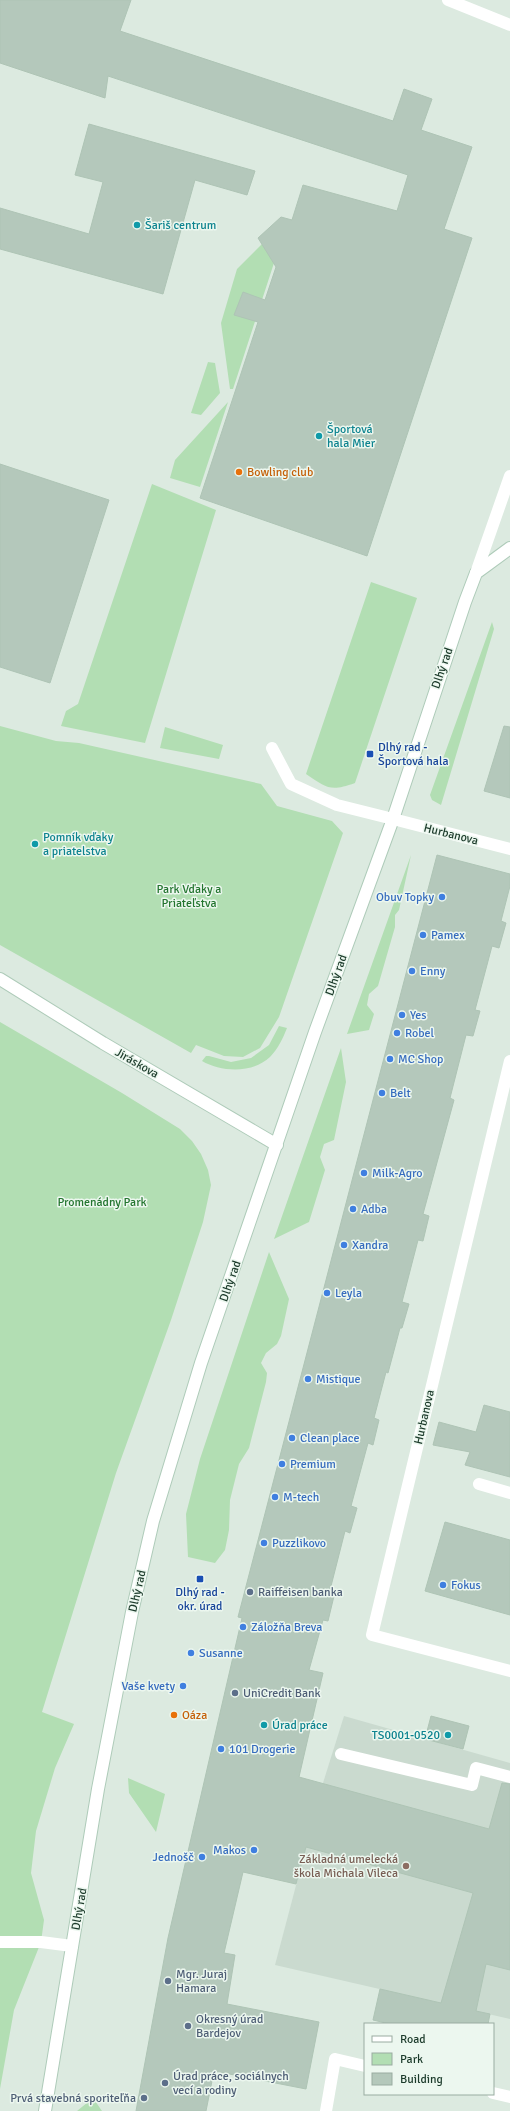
<svg xmlns="http://www.w3.org/2000/svg" width="510" height="2111" font-family="Signika,sans-serif">
	<rect width="100%" height="100%" fill="#dceae0"/>
	<!-- built -->
	<path fill="#cadacf" d="M344 1716 510 1763V2019L275 1965 323 1783Z"/>
	<!-- green -->
	<path fill="#b2deb3" d="M286 226 233 389H230L221 323 237 269 262 244Z
		M208 362 215 363 220 393 201 415 191 413Z
		M228 402 200 487 170 478 175 460Z
		M152 484 216 510 145 743 61 726 66 711 78 704Z
		M371 582 417 598 355 783C330 792 327 788 306 774Z
		M492 622 494 629 441 805 432 800 430 795Z
		M0 726 56 741 79 743 261 784 277 806 332 821 343 833 279 1017 260 1048 243 1057 224 1056 196 1045 191 1053 0 945Z
		M165 727 223 745 219 759 160 748Z
		M411 855 399 910 395 915V927L378 986 369 994 367 1005 374 1014 369 1030 347 1034Z
		M0 1022 122 1093 180 1129 192 1141 201 1154 208 1170 211 1185 203 1222 171 1320 116 1473 42 1712 74 1724 55 1768 36 1831 31 1873 44 1920 41 1942 14 2010 0 2089Z
		M279 1026 287 1028C283 1038 278 1049 270 1057 252 1074 221 1072 202 1061L206 1056H209L231 1062 251 1058 269 1045Z
		M341 1048 346 1082 334 1140 324 1144 320 1157 325 1170 309 1222 274 1239Z
		M269 1252 289 1299 281 1336 277 1344 266 1353 261 1363 267 1373 266 1382 249 1448 239 1464 230 1500 229 1530 225 1550 215 1563 188 1557 186 1514 200 1459Z
		M128 1778 165 1794 156 1832 129 1793Z
		M93 2098 102 2111H77Z"/>
	<!-- building -->
	<path fill="#b4c8bb" stroke="#aec4b5" d="M0 0H131L120 31 393 121 404 89 432 99 421 130 472 147 444 229 472 238 367 556 200 498 258 322 234 315 243 292 265 300 276 267 258 238 281 217 292 220 303 185 397 211 408 175 108 76 105 98 0 63Z
		M89 124 255 171 247 195 195 180 163 294 0 249V208L89 234 103 182 75 175Z
		M0 464 109 500 50 683 0 667Z
		M504 726 510 727V798L484 791Z
		M437 855 510 874V886L501 921 506 923 499 948 492 946 475 1010 480 1011 473 1036 466 1035 450 1098 454 1100 423 1214 429 1216 423 1241 418 1240 402 1302 409 1304 402 1328H400L388 1373 386 1372 374 1418 379 1420 373 1445 368 1443 351 1506 357 1508 350 1533 345 1531 329 1594 334 1596 328 1621 323 1620 309 1670 323 1673 299 1777 489 1829 502 1783 510 1784V1970L486 1964 476 2011 490 2014 488 2024H390L373 2020 380 1989 441 2003 473 1893 306 1847 296 1884 243 1872 224 1953 235 1955 227 2004 319 2022 306 2089 214 2071 206 2111H136L168 1938 242 1618 238 1617Z
		M484 1405 510 1412V1477L465 1465 470 1452 433 1445 439 1422 476 1432Z
		M445 1522 510 1540V1615L425 1591Z
		M431 1716 469 1726 463 1749 425 1739Z"/>
	<g fill="none" stroke-linecap="round" stroke-linejoin="round">
		<defs>
			<path id="secondary" d="M0 979 103 1043 277 1145
				M45 2111 98 1789 132 1612 153 1521 201 1363 315 1032 393 819 465 602 476 573 510 548"/>
		</defs>
		<!-- secondary casing -->
		<use href="#secondary" stroke="#aecbb9" stroke-width="14"/>
		<!-- lane -->
		<path stroke="#fff" stroke-width="12" d="M272 748 291 784 337 805 393 819
			M479 1484 510 1493
			M341 1754 472 1785 476 1768 510 1777
			M0 1942H41L72 1946
			M493 2093 510 2097
			M326 2111 335 2059 365 2066"/>
		<!-- street -->
		<path stroke="#fff" stroke-width="12" d="M448 0 510 25
			M476 573 510 476
			M393 819 510 849
			M510 1061 372 1635 510 1671"/>
		<!-- secondary -->
		<use href="#secondary" stroke="#fff" stroke-width="12"/>
	</g>
	<!-- markers -->
	<g fill="#0f9aa8" stroke="#ecf7ef" stroke-width="1.5">
		<circle cx="137" cy="225" r="4"/>
		<circle cx="319" cy="436" r="4"/>
		<circle cx="35" cy="844" r="4"/>
		<circle cx="264" cy="1725" r="4"/>
		<circle cx="448" cy="1735" r="4"/>
	</g>
	<g fill="#e8710a" stroke="#ecf7ef" stroke-width="1.5">
		<circle cx="239" cy="472" r="4"/>
		<circle cx="174" cy="1715" r="4"/>
	</g>
	<g fill="#1a4fb4" stroke="#ecf7ef" stroke-width="1.5">
		<rect x="366" y="750" width="8" height="8" rx="2"/>
		<rect x="196" y="1575" width="8" height="8" rx="2"/>
	</g>
	<g fill="#3f7fe0" stroke="#ecf7ef" stroke-width="1.5">
		<circle cx="442" cy="897" r="4"/>
		<circle cx="423" cy="935" r="4"/>
		<circle cx="412" cy="971" r="4"/>
		<circle cx="402" cy="1015" r="4"/>
		<circle cx="397" cy="1033" r="4"/>
		<circle cx="390" cy="1059" r="4"/>
		<circle cx="382" cy="1093" r="4"/>
		<circle cx="364" cy="1173" r="4"/>
		<circle cx="353" cy="1209" r="4"/>
		<circle cx="344" cy="1245" r="4"/>
		<circle cx="327" cy="1293" r="4"/>
		<circle cx="308" cy="1379" r="4"/>
		<circle cx="292" cy="1438" r="4"/>
		<circle cx="282" cy="1464" r="4"/>
		<circle cx="275" cy="1497" r="4"/>
		<circle cx="264" cy="1543" r="4"/>
		<circle cx="443" cy="1585" r="4"/>
		<circle cx="243" cy="1627" r="4"/>
		<circle cx="191" cy="1653" r="4"/>
		<circle cx="183" cy="1686" r="4"/>
		<circle cx="221" cy="1749" r="4"/>
		<circle cx="254" cy="1850" r="4"/>
		<circle cx="202" cy="1857" r="4"/>
	</g>
	<g fill="#5c6f8a" stroke="#ecf7ef" stroke-width="1.5">
		<circle cx="250" cy="1592" r="4"/>
		<circle cx="235" cy="1693" r="4"/>
		<circle cx="168" cy="1981" r="4"/>
		<circle cx="188" cy="2026" r="4"/>
		<circle cx="165" cy="2083" r="4"/>
		<circle cx="144" cy="2098" r="4"/>
	</g>
	<circle fill="#8d6e63" stroke="#ecf7ef" stroke-width="1.5" cx="406" cy="1866" r="4"/>
	<g text-anchor="middle" stroke-width="3" stroke-linejoin="round" paint-order="stroke">
		<!-- culture labels -->
		<g font-size="12" fill="#0d838f" stroke="#ecf7ef" text-anchor="start">
			<text x="145" y="229">Šariš centrum</text>
			<text x="327" y="433">Športová<tspan x="327" dy="14">hala Mier</tspan></text>
			<text x="43" y="841">Pomník vďaky<tspan x="43" dy="14">a priatelstva</tspan></text>
			<text x="272" y="1729">Úrad práce</text>
			<text x="440" y="1739" text-anchor="end">TS0001-0520</text>
		</g>
		<!-- food labels -->
		<g font-size="12" fill="#c56008" stroke="#ecf7ef" text-anchor="start">
			<text x="247" y="476">Bowling club</text>
			<text x="182" y="1719">Oáza</text>
		</g>
		<!-- street labels -->
		<g font-size="12" fill="#1c3b2b" stroke="#ecf7ef">
			<text transform="translate(442 668) rotate(-71)" y="4">Dlhý rad</text>
			<text transform="translate(451 834) rotate(14)" y="4">Hurbanova</text>
			<text transform="translate(336 975) rotate(-70)" y="4">Dlhý rad</text>
			<text transform="translate(137 1063) rotate(30)" y="4">Jiráskova</text>
			<text transform="translate(230 1281) rotate(-71)" y="4">Dlhý rad</text>
			<text transform="translate(424 1417) rotate(-77)" y="4">Hurbanova</text>
			<text transform="translate(137 1591) rotate(-77)" y="4">Dlhý rad</text>
			<text transform="translate(79 1909) rotate(-80)" y="4">Dlhý rad</text>
		</g>
		<!-- transit labels -->
		<g font-size="12" fill="#164399" stroke="#ecf7ef" text-anchor="start">
			<text x="378" y="751">Dlhý rad -<tspan x="378" dy="14">Športová hala</tspan></text>
			<text x="200" y="1596" text-anchor="middle">Dlhý rad -<tspan x="200" dy="14">okr. úrad</tspan></text>
		</g>
		<!-- park labels -->
		<g font-size="12" fill="#23752f" stroke="#ecf7ef">
			<text x="189" y="893">Park Vďaky a<tspan x="189" dy="14">Priateľstva</tspan></text>
			<text x="102" y="1206">Promenádny Park</text>
		</g>
		<!-- shop labels -->
		<g font-size="12" fill="#366cbe" stroke="#ecf7ef" text-anchor="start">
			<text x="434" y="901" text-anchor="end">Obuv Topky</text>
			<text x="431" y="939">Pamex</text>
			<text x="420" y="975">Enny</text>
			<text x="410" y="1019">Yes</text>
			<text x="405" y="1037">Robel</text>
			<text x="398" y="1063">MC Shop</text>
			<text x="390" y="1097">Belt</text>
			<text x="372" y="1177">Milk-Agro</text>
			<text x="361" y="1213">Adba</text>
			<text x="352" y="1249">Xandra</text>
			<text x="335" y="1297">Leyla</text>
			<text x="316" y="1383">Mistique</text>
			<text x="300" y="1442">Clean place</text>
			<text x="290" y="1468">Premium</text>
			<text x="283" y="1501">M-tech</text>
			<text x="272" y="1547">Puzzlikovo</text>
			<text x="451" y="1589">Fokus</text>
			<text x="251" y="1631">Záložňa Breva</text>
			<text x="199" y="1657">Susanne</text>
			<text x="175" y="1690" text-anchor="end">Vaše kvety</text>
			<text x="229" y="1753">101 Drogerie</text>
			<text x="246" y="1854" text-anchor="end">Makos</text>
			<text x="194" y="1861" text-anchor="end">Jednošč</text>
		</g>
		<!-- service labels -->
		<g font-size="12" fill="#4e5e75" stroke="#ecf7ef" text-anchor="start">
			<text x="258" y="1596">Raiffeisen banka</text>
			<text x="243" y="1697">UniCredit Bank</text>
			<text x="176" y="1978">Mgr. Juraj<tspan x="176" dy="14">Hamara</tspan></text>
			<text x="196" y="2023">Okresný úrad<tspan x="196" dy="14">Bardejov</tspan></text>
			<text x="173" y="2080">Úrad práce, sociálnych<tspan x="173" dy="14">vecí a rodiny</tspan></text>
			<text x="136" y="2102" text-anchor="end">Prvá stavebná sporiteľňa</text>
		</g>
		<!-- education labels -->
		<g font-size="12" fill="#785e54" stroke="#ecf7ef" text-anchor="end">
			<text x="398" y="1863">Základná umelecká<tspan x="398" dy="14">škola Michala Vileca</tspan></text>
		</g>
	</g>
	<!-- legend -->
	<rect x="364" y="2023" width="130" height="72" fill="#ecf7ef" stroke="#99aca1"/>
	<rect x="372" y="2036" width="20" height="6" fill="#ffffff" stroke="#99aca1"/>
	<text x="400" y="2043" font-size="12" fill="#1c3b2b">Road</text>
	<rect x="372" y="2053" width="20" height="12" fill="#b2deb3" stroke="#99aca1"/>
	<text x="400" y="2063" font-size="12" fill="#1c3b2b">Park</text>
	<rect x="372" y="2073" width="20" height="12" fill="#b4c8bb" stroke="#99aca1"/>
	<text x="400" y="2083" font-size="12" fill="#1c3b2b">Building</text>
</svg>
